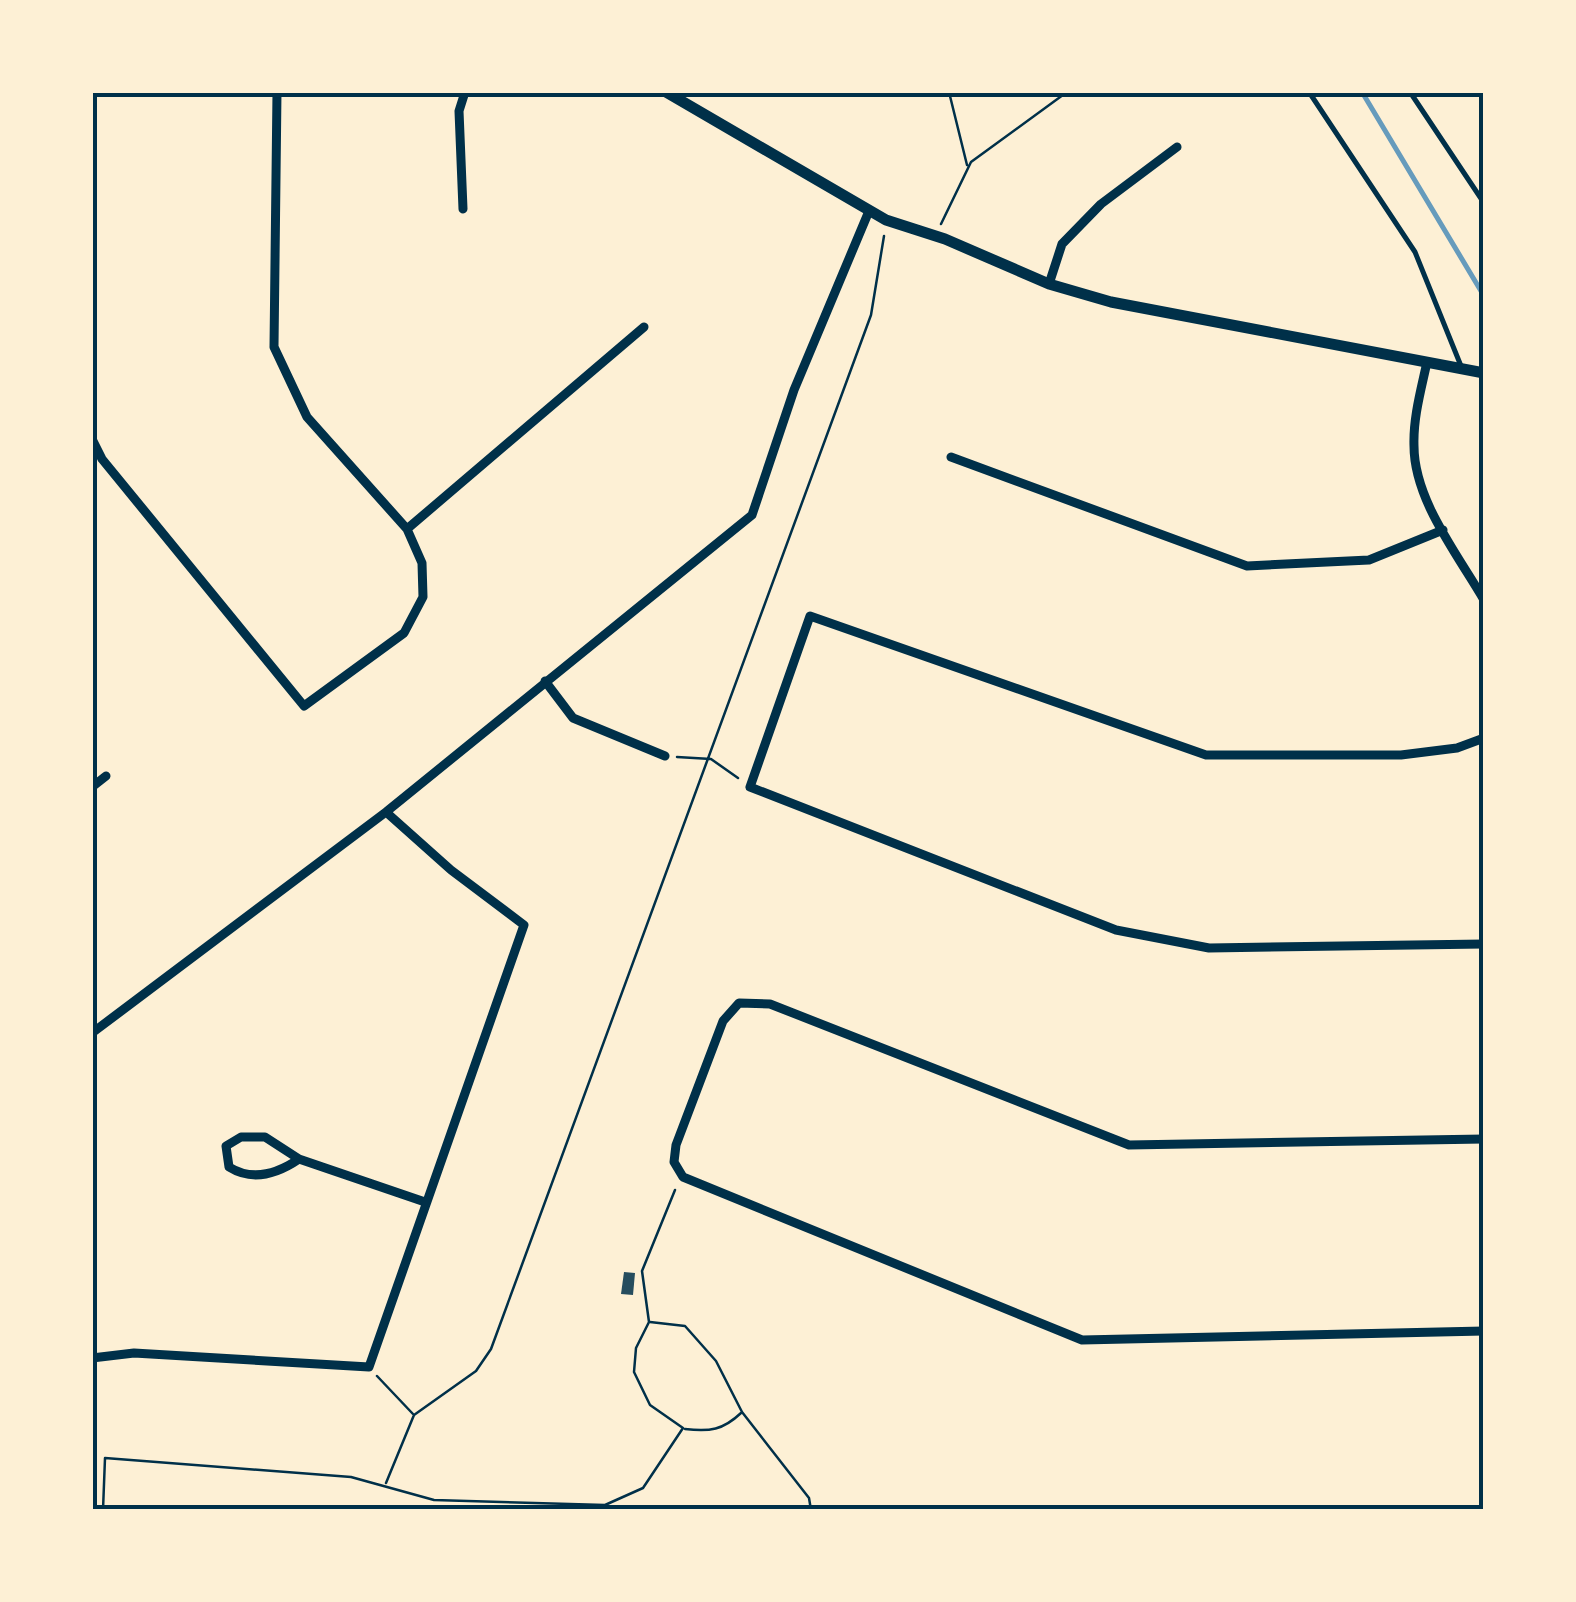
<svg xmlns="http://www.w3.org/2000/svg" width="1576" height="1602" font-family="'Exo 2',sans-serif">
	<rect width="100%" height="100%" fill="#fdf0d5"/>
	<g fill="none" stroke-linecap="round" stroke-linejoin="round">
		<!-- stream -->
		<path stroke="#669bbc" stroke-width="5" d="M1362 92 1484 296"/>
	</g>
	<!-- building -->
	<path fill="#264d5e" d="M624 1272 635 1273 633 1295 621 1294Z"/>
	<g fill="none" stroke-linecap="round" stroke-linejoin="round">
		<!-- path -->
		<path stroke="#003049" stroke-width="2.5" d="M949 92 967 165
			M941 224 971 162 1067 92
			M677 757 711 759 738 778
			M650 1322 685 1326 716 1361 742 1412 809 1498 811 1510
			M377 1376 413 1414
			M685 1429C710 1432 723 1430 741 1413
			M386 1483 414 1415 476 1371 491 1349 871 315 884 236
			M103 1510 105 1458 351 1477 434 1500 605 1505 643 1488 683 1428 650 1405 634 1372 636 1348 649 1322 642 1271 675 1190"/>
		<!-- service -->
		<path stroke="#003049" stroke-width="5" d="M1309 92 1415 252 1461 366
			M1410 92 1484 203"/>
		<!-- minor -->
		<path stroke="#003049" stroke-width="9" d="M463 209 459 111 465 92
			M1049 284 1062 244 1101 204 1177 147
			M1427 362C1421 390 1413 418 1414 446 1414 500 1458 555 1484 600
			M92 439 102 459 304 706 404 633 423 597 422 563 407 529 307 417 274 347 277 92
			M951 457 1247 566 1369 560 1443 530
			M407 529 644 327
			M545 681 573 718 665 756
			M1484 738 1457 748 1401 755H1206L810 616 750 787 1116 930 1209 948 1484 944
			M92 787 106 776
			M92 1033 386 812 752 515 794 390 869 211
			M1484 1139 1129 1145 770 1004 739 1003 723 1021 676 1145 674 1162 683 1177 1082 1340 1484 1331
			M299 1159C277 1174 253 1182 229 1167L226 1146 241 1137H265L299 1159 425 1202
			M92 1358 134 1353 369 1367 524 925 451 870 386 812"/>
		<!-- tertiary -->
		<path stroke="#003049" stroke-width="11" d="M666 92 886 220 945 239 1049 284 1111 302 1484 373"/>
	</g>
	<!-- border -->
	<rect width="1576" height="1602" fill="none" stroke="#fdf0d5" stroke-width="190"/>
	<rect x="95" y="95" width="1386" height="1412" fill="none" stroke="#003049" stroke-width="4"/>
</svg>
